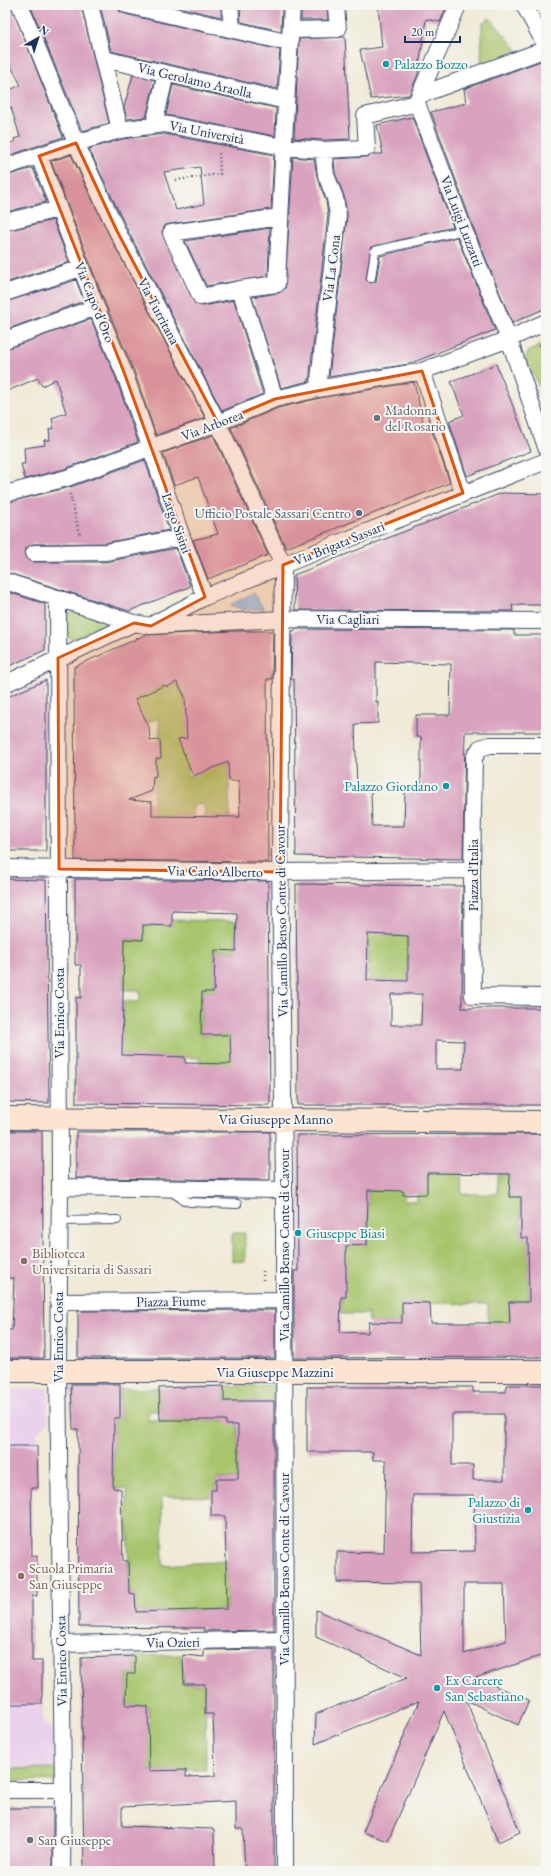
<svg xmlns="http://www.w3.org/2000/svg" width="551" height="1876" font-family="'EB Garamond',serif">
	<rect width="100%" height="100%" fill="#f6f6f2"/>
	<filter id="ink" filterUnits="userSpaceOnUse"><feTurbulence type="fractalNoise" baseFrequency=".025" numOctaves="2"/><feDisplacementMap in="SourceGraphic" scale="8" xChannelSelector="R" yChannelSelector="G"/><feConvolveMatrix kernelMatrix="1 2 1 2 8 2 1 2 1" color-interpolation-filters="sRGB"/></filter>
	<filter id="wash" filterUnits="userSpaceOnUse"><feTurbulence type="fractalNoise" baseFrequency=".012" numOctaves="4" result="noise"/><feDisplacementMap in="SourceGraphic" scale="16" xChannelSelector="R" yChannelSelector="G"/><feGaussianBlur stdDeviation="0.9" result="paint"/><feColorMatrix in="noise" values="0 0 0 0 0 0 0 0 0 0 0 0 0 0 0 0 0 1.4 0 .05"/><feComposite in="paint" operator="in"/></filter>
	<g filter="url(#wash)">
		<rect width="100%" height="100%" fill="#f0ead6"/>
		<!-- built -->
		<path fill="#ead1ec" d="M48 1388V1422L37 1434 38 1488 31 1489 32 1556H37V1596H32V1661H42L43 1721 55 1732 56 1781 5 1780V1389Z"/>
		<!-- green -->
		<path fill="#a7c56c" stroke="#617a65" d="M490 18 519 52 481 67 482 23Z
			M546 342V400L525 359 528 352Z
			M76 610 103 619 104 625 73 639 64 636 65 616Z
			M177 682 188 704V777L228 762 230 817H205L204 805 193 804V816H168L148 821V804H154L153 776 156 777V759L161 758 159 718 147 723 135 699 165 685Z
			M172 920 236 921V951L215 950 214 992H202L201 1035H230L239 1079 200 1064V1058L122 1055 124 1001 140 1002V990H123V939L142 940 143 925 172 926Z
			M368 933 408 936V981L369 980Z
			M5 1034H9L7 1071H5Z
			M379 1173H404V1201H417V1194H427V1173H461L462 1194H497V1174H510L509 1196 521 1197V1238H528L529 1302H509L510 1325H488V1304L402 1303V1323L369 1322 368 1314H341C341 1291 346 1271 346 1249L347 1245H367L368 1190H379Z
			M232 1233H245V1262L232 1261Z
			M273 1385 274 1401H224V1386Z
			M159 1388 160 1411H149L148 1420H226L238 1425V1479H216V1490L211 1497 162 1496 163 1565 226 1561 227 1609 136 1612 135 1594 129 1593 127 1489 113 1488 114 1418H120V1389Z
			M181 1655 184 1684H205L206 1770 142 1771 122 1730 150 1728 148 1706 126 1705 127 1674H135V1656Z
			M5 1766 6 1769 56 1768V1781L5 1780Z"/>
		<!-- water -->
		<path fill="#79b7ec" stroke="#4a73a5" d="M253 593 264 609 244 610 230 605Z"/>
		<g id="blocks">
			<!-- building -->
			<path fill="#d9a2be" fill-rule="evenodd" d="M5 5H11L63 137 5 157V144L15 142 14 139 20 137 11 107 5 110V92L21 85 5 55Z
				M30 5H81L109 123 82 131Z
				M100 5H118L120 12 125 14 280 50 277 89 111 51Z
				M169 5H221V17Z
				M240 5H282L281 31 241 22Z
				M301 5H327L328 20H301Z
				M378 5H396V7L398 5H422L446 8 440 22 426 19 418 74 409 95 371 99 360 50 382 47Z
				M345 37 350 139 323 140 294 138 299 39Z
				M546 59V308L512 323 473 227 431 112 466 103 464 89Z
				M133 75 155 80 146 117 127 119 124 107Z
				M173 85 276 108 275 136 166 115Z
				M412 117 453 227 371 247 366 280 371 283 376 281 380 256 457 237 495 330 409 364 329 377 347 216 344 196 335 173 334 159 367 157 374 154H383L377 125Z
				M164 134 274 155 271 209 170 224 165 225 162 232 195 304 203 306 234 300 263 394 222 411 126 227 89 149 122 139ZM200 167 204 204 176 210 164 172Z
				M71 155 109 235 205 418 156 435 134 371 105 303 51 161Z
				M293 157 314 159 317 176 326 201 328 215 309 381 281 388 252 297 279 293 285 288Z
				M33 168 46 202 5 212V176Z
				M53 220 69 262 5 283V231Z
				M270 228 268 276 206 286 185 241Z
				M76 280 84 301 5 330V302Z
				M91 319 116 378 138 442 64 469 25 479 21 464H25L24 448 45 445 44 440H50L49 429H54L52 418 66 413 56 379 42 386 38 378 5 392V349Z
				M496 364 531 451 467 476 449 421 464 415 451 382Z
				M414 382 425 430 431 428 450 483 286 548 231 428 278 408 320 398Z
				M213 435 268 555 208 579 193 540 218 534 198 477 174 485 163 453Z
				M145 460 169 530 105 543 33 544 26 548V558L34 562H106L176 548 190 586 189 587 129 611 5 572V503L70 487Z
				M502 493 545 494 546 605H512L513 611 295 610 294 575Z
				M5 591 45 604V650L5 668Z
				M295 629 514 630V635H546V732H465L463 859 296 856 294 679H291L292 631H295ZM376 662 451 664 450 715H416V737H421V790H405L404 826H372L371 791H357L355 724 378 723V701L376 702Z
				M234 631H273L272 679H267L268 862 75 860 74 667 145 635ZM177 682 185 697 187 738 178 739 193 776 228 762 229 781H239L240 817 152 816V802L129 800 152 791 153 776 156 777V759L161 758 160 740 150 741 149 727 135 699 165 685 167 687Z
				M46 680V851H5V698Z
				M5 879 46 880 49 1103 5 1102V1071H7L9 1034H5Z
				M75 879 268 881 270 1105 76 1103V997L81 998V965H75ZM172 911 237 913 236 951 215 950 214 992H202L201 1035H230L231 1064 185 1063V1057L122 1055 124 939 143 940V925L172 926Z
				M296 884 463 886 462 1008H546V1105H298ZM368 934 408 936V981L367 980ZM391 994H422L421 1025H391ZM436 1040 464 1041 463 1069H436Z
				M6 1131H42L44 1358H5V1330H12L14 1278H5Z
				M76 1132H270V1180L76 1178Z
				M546 1134V1357L294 1358V1271H298L297 1135ZM427 1173 510 1174 509 1197H521V1238H528L529 1302H509L510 1323H431L430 1303 402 1302V1323L369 1322 368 1333 340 1332 341 1297H346V1246L367 1245 368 1190 403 1191V1195L427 1194Z
				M275 1310V1358H78V1311Z
				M71 1384H120V1418H114L113 1488 121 1489 123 1561H128L129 1593 135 1594 136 1612 227 1609 225 1516H211V1490H216V1479H238V1425H226V1420H160L159 1388 224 1386V1401H274V1630L204 1631V1628L79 1627 78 1429H73Z
				M506 1385H546V1654L475 1678 529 1700 518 1725 466 1700 520 1832 498 1842 444 1711 388 1841 363 1832 419 1701 315 1744 316 1714 407 1678 316 1637V1610L421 1655 419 1583 337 1582V1552L384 1553 386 1460H373V1452H307V1387H473V1392H506ZM452 1414H504V1480H473V1465H452ZM413 1495H474L475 1551 412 1552ZM464 1584H504L506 1641 464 1654Z
				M5 1446H37L38 1488H31L32 1556H37V1596H32V1661H42V1704H5Z
				M274 1649V1871H245L243 1829H236V1801L122 1807V1826L214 1829 215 1871H84L81 1658 135 1656V1674H127L126 1705 148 1706 149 1771 186 1770V1777L215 1776 213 1714H205V1684H184L183 1655 204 1657V1650Z
				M5 1808H53V1871H5Z"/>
		</g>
	</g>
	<g filter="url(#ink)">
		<use href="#blocks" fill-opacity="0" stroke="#3b4b70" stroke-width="1"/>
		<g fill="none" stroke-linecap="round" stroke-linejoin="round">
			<defs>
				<path id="lane" d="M371 278 375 251 464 230
					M169 1190 184 1200 190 1202 237 1204
					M60 1221 117 1220"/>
				<path id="street" d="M20 5 76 143 117 231 218 423 283 565 280 851 284 1182 285 1871
					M90 5 120 130
					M127 5 290 43
					M230 5 232 30
					M524 5 546 46
					M291 30 338 29 336 8
					M104 59 286 101
					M420 95 546 49
					M417 101 458 5
					M417 103 464 230 509 339 546 447
					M154 125 166 73
					M39 156 96 307 125 375 182 537 205 597
					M5 167 76 143 120 130 164 124 283 147 323 150 367 148 365 116 417 103
					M280 217 171 233 201 297 240 289 277 284C281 191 286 98 292 5
					M5 222 58 209
					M240 289 275 399
					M5 293 81 268
					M5 340 96 307
					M422 371 463 493
					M318 389 338 215 335 198 326 175 323 150
					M5 494 67 478 218 423 275 399 318 389 422 371 509 339 546 322
					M34 553 106 552 182 537
					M5 581 134 623
					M58 598 60 1187 58 1365 63 1790 62 1871
					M155 623 205 597 283 565 546 461
					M5 684 134 623 151 626 281 619 546 621
					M546 745H490L480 748 474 758 472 870 473 996 546 997
					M5 868 280 872 472 870
					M60 1187 283 1190
					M58 1302 283 1300
					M61 1644 285 1639
					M5 1790H63"/>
				<path id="secondary" d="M5 1118 546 1122
					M5 1371H546"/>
			</defs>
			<!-- lane casing -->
			<use href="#lane" stroke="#3b4b70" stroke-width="10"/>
			<!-- street casing -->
			<use href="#street" stroke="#3b4b70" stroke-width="18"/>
			<!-- secondary casing -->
			<use href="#secondary" stroke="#3b4b70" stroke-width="24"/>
			<!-- path -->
			<path stroke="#3b4b70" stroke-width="2.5" stroke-dasharray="1 3" stroke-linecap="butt" d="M353 7 375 5
				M176 180 220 174 219 151
				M539 345 546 348
				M70 494 80 536
				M263 1280V1270"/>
			<!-- lane -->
			<use href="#lane" stroke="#fff" stroke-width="8"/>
			<!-- street -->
			<use href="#street" stroke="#fff" stroke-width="16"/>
			<!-- secondary -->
			<use href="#secondary" stroke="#fde4d0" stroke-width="22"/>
		</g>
	</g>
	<!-- marked area -->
	<path fill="#de5710" fill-opacity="0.2" stroke="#de5710" stroke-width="3" stroke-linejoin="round" d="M76 143 117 231 218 423 275 399 422 371 463 493 283 565 280 872 59 869 58 658 134 623 151 626 205 597 125 375 39 156Z"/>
	<!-- markers -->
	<g fill="#0f9aa8" stroke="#f6f6f2" stroke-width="1.5">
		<circle cx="386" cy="64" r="4"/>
		<circle cx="446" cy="786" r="4"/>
		<circle cx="298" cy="1233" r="4"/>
		<circle cx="528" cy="1510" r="4"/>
		<circle cx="437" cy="1688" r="4"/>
	</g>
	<g fill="#6b7280" stroke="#f6f6f2" stroke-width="1.5">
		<circle cx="377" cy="418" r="4"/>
		<circle cx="30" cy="1840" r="4"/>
	</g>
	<circle fill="#5c6f8a" stroke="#f6f6f2" stroke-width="1.5" cx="359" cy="513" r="4"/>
	<g fill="#8d6e63" stroke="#f6f6f2" stroke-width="1.5">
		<circle cx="24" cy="1261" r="4"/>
		<circle cx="21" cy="1576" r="4"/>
	</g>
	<g text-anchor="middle" stroke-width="4" stroke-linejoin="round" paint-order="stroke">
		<!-- culture labels -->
		<g font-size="14" fill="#0d838f" stroke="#f6f6f2" text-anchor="start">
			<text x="394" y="69">Palazzo Bozzo</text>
			<text x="438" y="791" text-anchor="end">Palazzo Giordano</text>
			<text x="306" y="1238">Giuseppe Biasi</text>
			<text x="520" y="1507" text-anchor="end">Palazzo di<tspan x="520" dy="16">Giustizia</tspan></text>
			<text x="445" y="1685">Ex Carcere<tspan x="445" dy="16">San Sebastiano</tspan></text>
		</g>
		<!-- street labels -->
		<g font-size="14" fill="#1b2f5e" stroke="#f6f6f2">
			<text transform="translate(195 80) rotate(13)" y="5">Via Gerolamo Araolla</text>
			<text transform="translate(207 132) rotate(11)" y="5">Via Università</text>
			<text transform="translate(462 221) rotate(69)" y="5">Via Luigi Luzzatti</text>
			<text transform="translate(331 268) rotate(-83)" y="5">Via La Cona</text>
			<text transform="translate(95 302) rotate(68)" y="5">Via Capo d'Oro</text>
			<text transform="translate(159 311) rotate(62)" y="5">Via Turritana</text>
			<text transform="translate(212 425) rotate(-21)" y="5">Via Arborea</text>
			<text transform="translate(177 523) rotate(70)" y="5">Largo Sisini</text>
			<text transform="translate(339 543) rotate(-22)" y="5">Via Brigata Sassari</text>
			<text x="348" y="624">Via Cagliari</text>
			<text transform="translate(215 871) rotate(1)" y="5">Via Carlo Alberto</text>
			<text transform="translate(473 875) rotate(-90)" y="5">Piazza d'Italia</text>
			<text transform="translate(281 921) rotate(-91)" y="5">Via Camillo Benso Conte di Cavour</text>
			<text transform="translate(59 1013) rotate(-90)" y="5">Via Enrico Costa</text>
			<text x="276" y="1124">Via Giuseppe Manno</text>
			<text transform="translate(284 1245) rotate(-90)" y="5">Via Camillo Benso Conte di Cavour</text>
			<text transform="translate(171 1301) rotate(-1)" y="5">Piazza Fiume</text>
			<text transform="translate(58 1337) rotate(-90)" y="5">Via Enrico Costa</text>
			<text x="275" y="1377">Via Giuseppe Mazzini</text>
			<text transform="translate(284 1569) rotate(-90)" y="5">Via Camillo Benso Conte di Cavour</text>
			<text transform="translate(173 1642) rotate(-1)" y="5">Via Ozieri</text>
			<text transform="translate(61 1661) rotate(-91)" y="5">Via Enrico Costa</text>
		</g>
		<!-- worship labels -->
		<g font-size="14" fill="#5b616d" stroke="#f6f6f2" text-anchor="start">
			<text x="385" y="415">Madonna<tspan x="385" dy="16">del Rosario</tspan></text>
			<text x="38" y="1845">San Giuseppe</text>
		</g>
		<!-- service labels -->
		<g font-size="14" fill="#4e5e75" stroke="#f6f6f2" text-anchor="end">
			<text x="351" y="518">Ufficio Postale Sassari Centro</text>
		</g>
		<!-- education labels -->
		<g font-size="14" fill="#785e54" stroke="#f6f6f2" text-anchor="start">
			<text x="32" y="1258">Biblioteca<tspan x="32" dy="16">Universitaria di Sassari</tspan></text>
			<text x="29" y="1573">Scuola Primaria<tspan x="29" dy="16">San Giuseppe</tspan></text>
		</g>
	</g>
	<!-- margin -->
	<rect width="551" height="1876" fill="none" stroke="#f6f6f2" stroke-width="20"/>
	<!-- north arrow -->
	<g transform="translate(38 38) rotate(39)" stroke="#f6f6f2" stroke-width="3" paint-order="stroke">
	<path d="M0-3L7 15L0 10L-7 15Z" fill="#1b2f5e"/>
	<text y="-6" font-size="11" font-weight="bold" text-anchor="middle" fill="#1b2f5e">N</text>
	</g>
	<!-- scale -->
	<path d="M405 36v6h55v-6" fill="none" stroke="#1b2f5e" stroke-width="2"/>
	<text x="411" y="36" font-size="12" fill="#1b2f5e" stroke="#f6f6f2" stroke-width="3" paint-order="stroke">20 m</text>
</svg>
